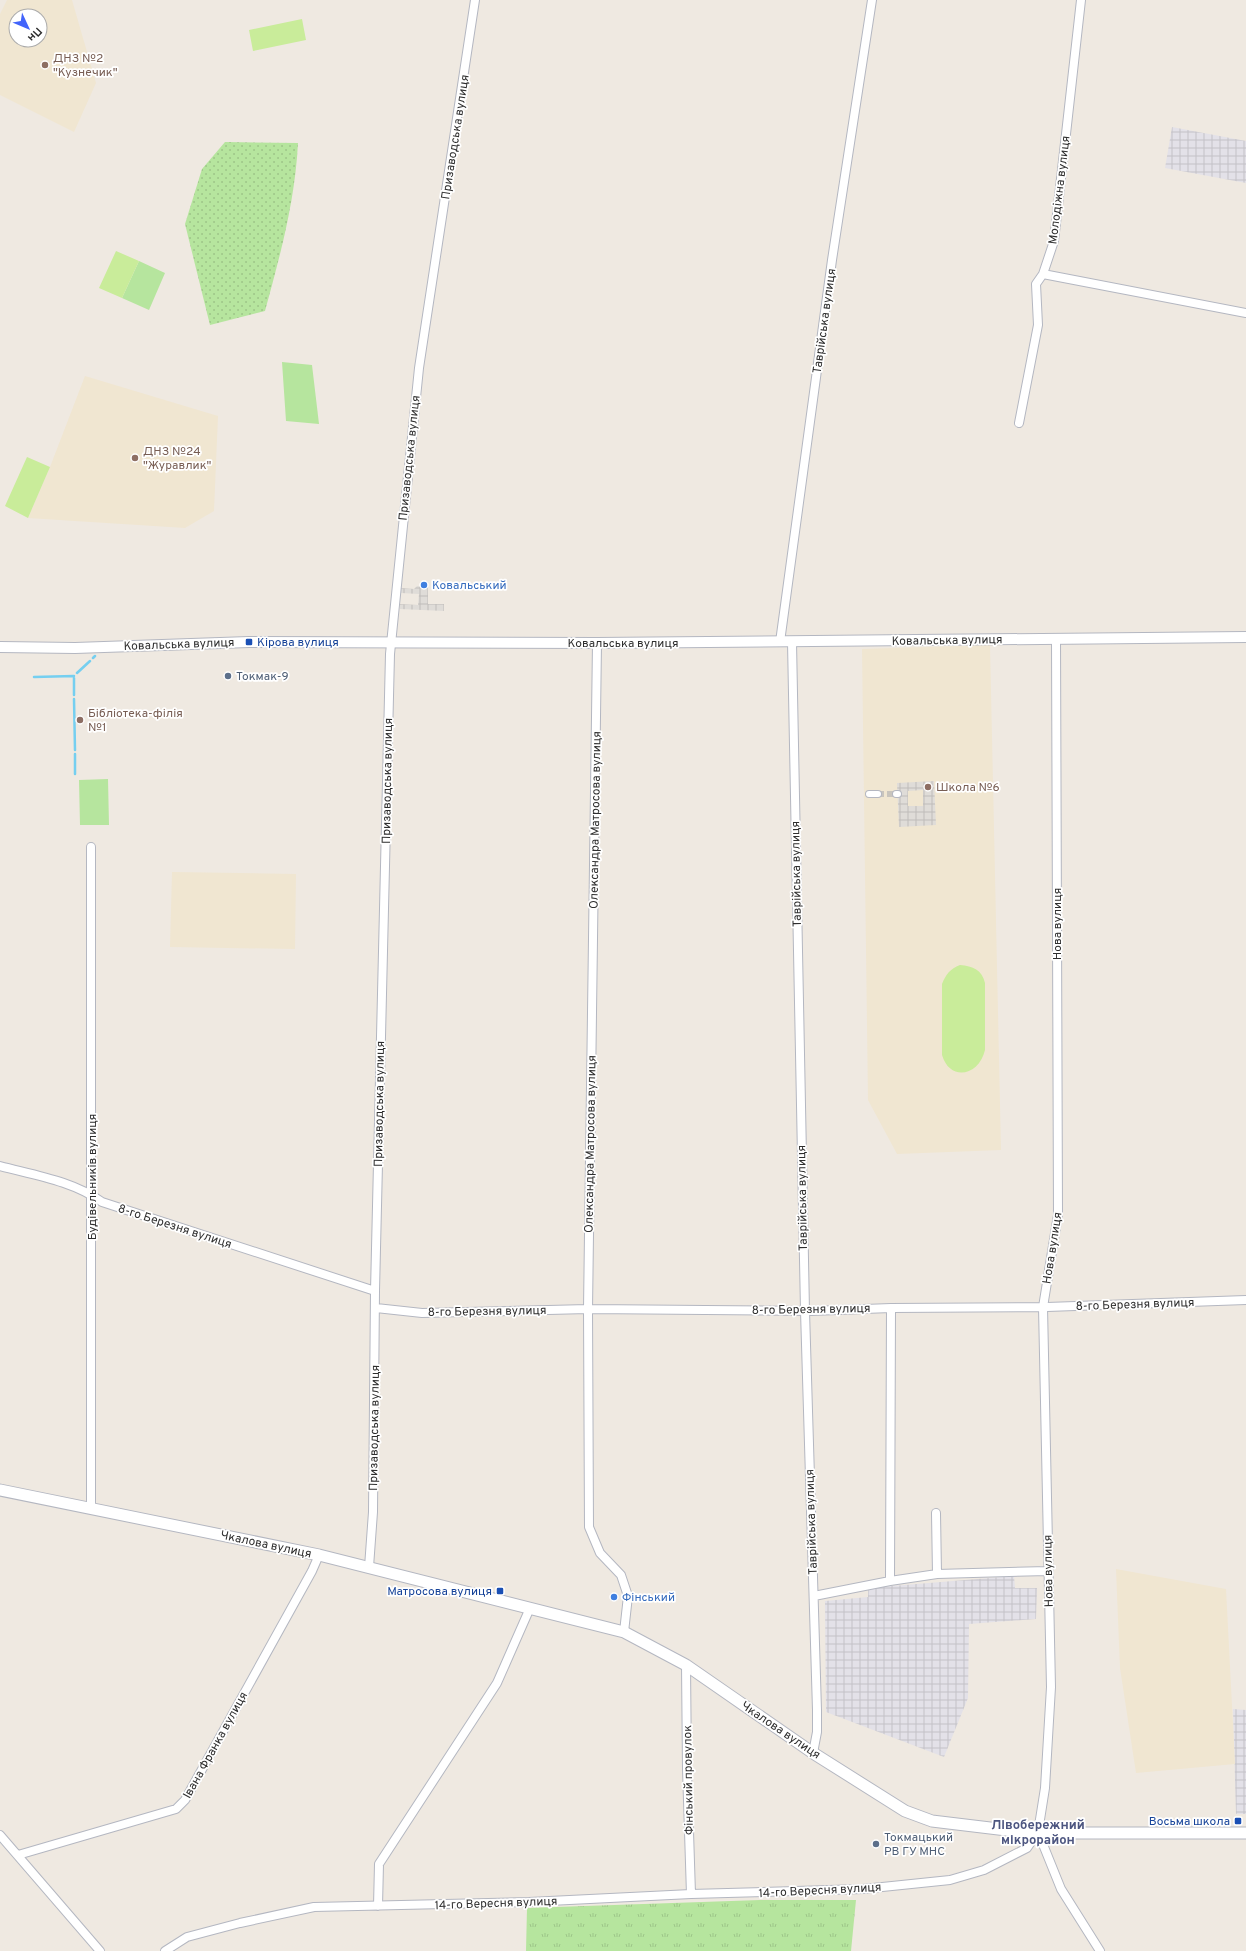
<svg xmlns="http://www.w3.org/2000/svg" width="1246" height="1951" font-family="Overpass,sans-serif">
	<defs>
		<pattern id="industrial-grid" width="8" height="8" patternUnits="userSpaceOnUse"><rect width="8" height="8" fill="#e3e1e8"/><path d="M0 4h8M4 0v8" fill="none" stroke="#c3c1c7"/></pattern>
		<pattern id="grass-tufts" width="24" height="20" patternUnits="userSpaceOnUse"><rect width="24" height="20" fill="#b6e59e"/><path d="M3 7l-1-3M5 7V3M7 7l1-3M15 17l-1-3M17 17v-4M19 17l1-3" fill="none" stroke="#9dc588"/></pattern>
		<pattern id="garden-dots" width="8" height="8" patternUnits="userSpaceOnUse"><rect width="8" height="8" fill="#b6e59e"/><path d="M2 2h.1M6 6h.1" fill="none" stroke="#9dc588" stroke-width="1.8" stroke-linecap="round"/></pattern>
		<pattern id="plaza-grid" width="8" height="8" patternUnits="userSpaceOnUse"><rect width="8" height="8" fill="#dfdcd8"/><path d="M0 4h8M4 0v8" fill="none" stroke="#c0bdba"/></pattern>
	</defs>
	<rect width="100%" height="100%" fill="#efe9e1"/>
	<!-- industrial -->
	<path fill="url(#industrial-grid)" d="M1172 127 1246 141V183L1165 168Z
		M1014 1576 1015 1588H1037L1036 1619 969 1624 968 1698 944 1757 826 1712 825 1601 868 1597V1588Z
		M1233 1709 1246 1710V1814H1236Z"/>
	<!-- education -->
	<path fill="#f0e6d1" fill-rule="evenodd" d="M7 0H72L96 83 74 132 0 95V14ZM16 16H40V40H16Z
		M85 376 218 416 214 511 185 528 28 518 50 467Z
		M990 645 1001 1150 897 1154 868 1100 862 649Z
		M172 872 296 874 295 949 170 947Z
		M1116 1569 1226 1589 1235 1764 1136 1773 1120 1668Z"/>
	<!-- grass -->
	<path fill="url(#grass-tufts)" d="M760 1900H856L851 1951H526L527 1908Z"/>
	<!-- park -->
	<path fill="#b6e59e" d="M139 261 165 273 149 310 122 298Z
		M282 362 312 365 319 424 286 421Z
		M108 779 109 825H80L79 780Z"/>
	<!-- garden -->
	<path fill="url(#garden-dots)" d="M225 142 298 143C295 201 280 256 265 311L210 325 185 224 202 169Z"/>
	<!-- pitch -->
	<path fill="#c9ec9a" d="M302 19 306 40 253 51 249 30Z
		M116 251 139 261 122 298 99 288Z
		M27 457 50 467 28 518 5 506Z
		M960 965C973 966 982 970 985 983V1050C979 1076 950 1082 942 1055V984C946 974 950 969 960 965Z"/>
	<!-- plaza -->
	<path fill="url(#plaza-grid)" fill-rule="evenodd" d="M417 586 428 587V604H444V611L400 609V604L418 605 419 594 401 593V588L414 589Z
		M934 781 936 825 899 827 897 783ZM923 790V806H908V791Z"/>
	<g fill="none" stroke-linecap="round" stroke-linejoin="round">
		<!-- stream -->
		<path stroke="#75cff0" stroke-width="2.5" d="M93 658 95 656
			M77 673 90 661
			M34 677 74 676
			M74 678V695
			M74 699 75 750
			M75 754V774"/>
		<!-- pedestrian-tunnel -->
		<path stroke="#c8c4bd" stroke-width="6" stroke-dasharray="6 3" stroke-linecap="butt" d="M878 794H896"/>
		<defs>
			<path id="pedestrian" d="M869 794H878
				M896 794H898"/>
			<path id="minor" d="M1043 274 1246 313
				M1019 423 1038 325 1036 284 1043 274 1054 241 1081 0
				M780 642 832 260 872 0
				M792 642 805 1311 817 1710V1732L813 1753
				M597 643 588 1309 589 1527 600 1553 621 1575 628 1596 624 1632
				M0 1166C34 1175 73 1181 102 1202L375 1291
				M376 1308 422 1313 588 1309 811 1311 891 1308 1047 1307 1246 1300
				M91 1507V847
				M936 1513 937 1574
				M369 1567 373 1512 375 1291 390 654 419 368 475 0
				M890 1581 891 1308
				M814 1596 890 1581 937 1574 1048 1571
				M686 1665 687 1769 691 1894
				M1038 1832 1061 1889 1100 1951
				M0 1835 100 1951
				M18 1855 176 1809 185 1800 312 1571 319 1555
				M378 1906 379 1864 497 1683 530 1608
				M165 1951 187 1937 240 1923 314 1907 529 1902 691 1894 863 1889 950 1880 984 1870 1027 1848 1038 1832 1045 1788 1051 1687 1043 1307 1058 1215 1056 639"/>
			<path id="tertiary" d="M0 647 75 648 249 642 597 643 1246 637"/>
			<path id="secondary" d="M0 1490 319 1555 624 1632 686 1665 813 1753 905 1811 932 1821 1015 1831 1070 1833H1246"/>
		</defs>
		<!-- pedestrian casing -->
		<use href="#pedestrian" stroke="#b4b7c1" stroke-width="8"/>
		<!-- minor casing -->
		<use href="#minor" stroke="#b4b7c1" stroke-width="10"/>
		<!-- tertiary casing -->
		<use href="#tertiary" stroke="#b4b7c1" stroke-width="12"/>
		<!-- secondary casing -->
		<use href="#secondary" stroke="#b4b7c1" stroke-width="13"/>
		<!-- pedestrian -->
		<use href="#pedestrian" stroke="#fff" stroke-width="6"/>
		<!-- minor -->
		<use href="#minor" stroke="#fff" stroke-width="8"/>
		<!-- tertiary -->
		<use href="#tertiary" stroke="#fff" stroke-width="10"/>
		<!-- secondary -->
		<use href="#secondary" stroke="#fff" stroke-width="11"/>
	</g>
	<!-- markers -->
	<g fill="#8d6e63" stroke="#fff" stroke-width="1.5">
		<circle cx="45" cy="65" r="4"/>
		<circle cx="135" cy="458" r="4"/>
		<circle cx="80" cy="720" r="4"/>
		<circle cx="928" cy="787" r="4"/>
	</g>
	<g fill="#3f7fe0" stroke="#fff" stroke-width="1.5">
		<circle cx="424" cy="585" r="4"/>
		<circle cx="614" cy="1597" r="4"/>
	</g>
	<g fill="#1a4fb4" stroke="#fff" stroke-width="1.5">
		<rect x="245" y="638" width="8" height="8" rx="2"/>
		<rect x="496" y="1587" width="8" height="8" rx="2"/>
		<rect x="1234" y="1817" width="8" height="8" rx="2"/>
	</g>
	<g fill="#5c6f8a" stroke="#fff" stroke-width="1.5">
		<circle cx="228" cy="676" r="4"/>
		<circle cx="876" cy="1844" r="4"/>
	</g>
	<g text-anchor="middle" stroke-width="3.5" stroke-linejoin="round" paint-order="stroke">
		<!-- education labels -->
		<g font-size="12" fill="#785e54" stroke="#fff" text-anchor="start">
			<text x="53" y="62">ДНЗ №2<tspan x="53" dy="14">"Кузнечик"</tspan></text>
			<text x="143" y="455">ДНЗ №24<tspan x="143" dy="14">"Журавлик"</tspan></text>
			<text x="88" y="717">Бібліотека-філія<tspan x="88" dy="14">№1</tspan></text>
			<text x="936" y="791">Школа №6</text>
		</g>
		<!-- street labels -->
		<g font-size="12" fill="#2e2e2e" stroke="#fff">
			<text transform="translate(455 137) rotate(-81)" y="4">Призаводська вулиця</text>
			<text transform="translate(1059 190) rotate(-83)" y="4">Молодіжна вулиця</text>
			<text transform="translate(824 321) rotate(-82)" y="4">Таврійська вулиця</text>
			<text transform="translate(409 458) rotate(-84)" y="4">Призаводська вулиця</text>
			<text transform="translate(947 640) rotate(-1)" y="4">Ковальська вулиця</text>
			<text x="623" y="647">Ковальська вулиця</text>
			<text transform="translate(179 644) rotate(-2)" y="4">Ковальська вулиця</text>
			<text transform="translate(387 781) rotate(-89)" y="4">Призаводська вулиця</text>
			<text transform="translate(595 820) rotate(-89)" y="4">Олександра Матросова вулиця</text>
			<text transform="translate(796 874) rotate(-91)" y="4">Таврійська вулиця</text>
			<text transform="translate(1057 924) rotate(-90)" y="4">Нова вулиця</text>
			<text transform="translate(379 1104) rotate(-89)" y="4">Призаводська вулиця</text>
			<text transform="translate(590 1144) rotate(-89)" y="4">Олександра Матросова вулиця</text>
			<text transform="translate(92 1177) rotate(-90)" y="4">Будівельників вулиця</text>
			<text transform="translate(802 1198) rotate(-91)" y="4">Таврійська вулиця</text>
			<text transform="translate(175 1226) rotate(18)" y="4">8-го Березня вулиця</text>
			<text transform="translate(1052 1248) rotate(-81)" y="4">Нова вулиця</text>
			<text transform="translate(1135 1304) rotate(-2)" y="4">8-го Березня вулиця</text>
			<text transform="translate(811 1309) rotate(-1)" y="4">8-го Березня вулиця</text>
			<text transform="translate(487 1311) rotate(-1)" y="4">8-го Березня вулиця</text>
			<text transform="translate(374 1428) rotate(-89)" y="4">Призаводська вулиця</text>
			<text transform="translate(811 1522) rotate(-92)" y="4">Таврійська вулиця</text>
			<text transform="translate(266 1544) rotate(12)" y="4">Чкалова вулиця</text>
			<text transform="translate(1048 1571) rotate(-91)" y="4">Нова вулиця</text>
			<text transform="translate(781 1730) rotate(34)" y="4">Чкалова вулиця</text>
			<text transform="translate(215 1745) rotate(-61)" y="4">Івана Франка вулиця</text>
			<text transform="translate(688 1780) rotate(-91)" y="4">Фінський провулок</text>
			<text transform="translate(820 1890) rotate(-3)" y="4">14-го Вересня вулиця</text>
			<text transform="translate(496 1903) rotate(-2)" y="4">14-го Вересня вулиця</text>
		</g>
		<!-- shop labels -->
		<g font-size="12" fill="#366cbe" stroke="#fff" text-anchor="start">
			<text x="432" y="589">Ковальський</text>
			<text x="622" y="1601">Фінський</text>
		</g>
		<!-- transit labels -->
		<g font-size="12" fill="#164399" stroke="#fff" text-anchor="end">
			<text x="257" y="646" text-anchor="start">Кірова вулиця</text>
			<text x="492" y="1595">Матросова вулиця</text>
			<text x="1230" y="1825">Восьма школа</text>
		</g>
		<!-- service labels -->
		<g font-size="12" fill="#4e5e75" stroke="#fff" text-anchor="start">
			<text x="236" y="680">Токмак-9</text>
			<text x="884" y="1841">Токмацький<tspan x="884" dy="14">РВ ГУ МНС</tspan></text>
		</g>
		<!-- neighbourhood labels -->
		<g font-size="13" font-weight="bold" fill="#4d5680" stroke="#fff">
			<text x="1038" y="1829">Лівобережний<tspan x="1038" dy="15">мікрорайон</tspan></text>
		</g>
	</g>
	<!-- north arrow -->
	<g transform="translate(28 28) rotate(134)"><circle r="19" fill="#ffffff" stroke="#ababab"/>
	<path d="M0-3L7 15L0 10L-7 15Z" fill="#4264fb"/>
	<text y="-6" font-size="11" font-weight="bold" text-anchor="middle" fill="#2e2e2e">Пн</text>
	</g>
</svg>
